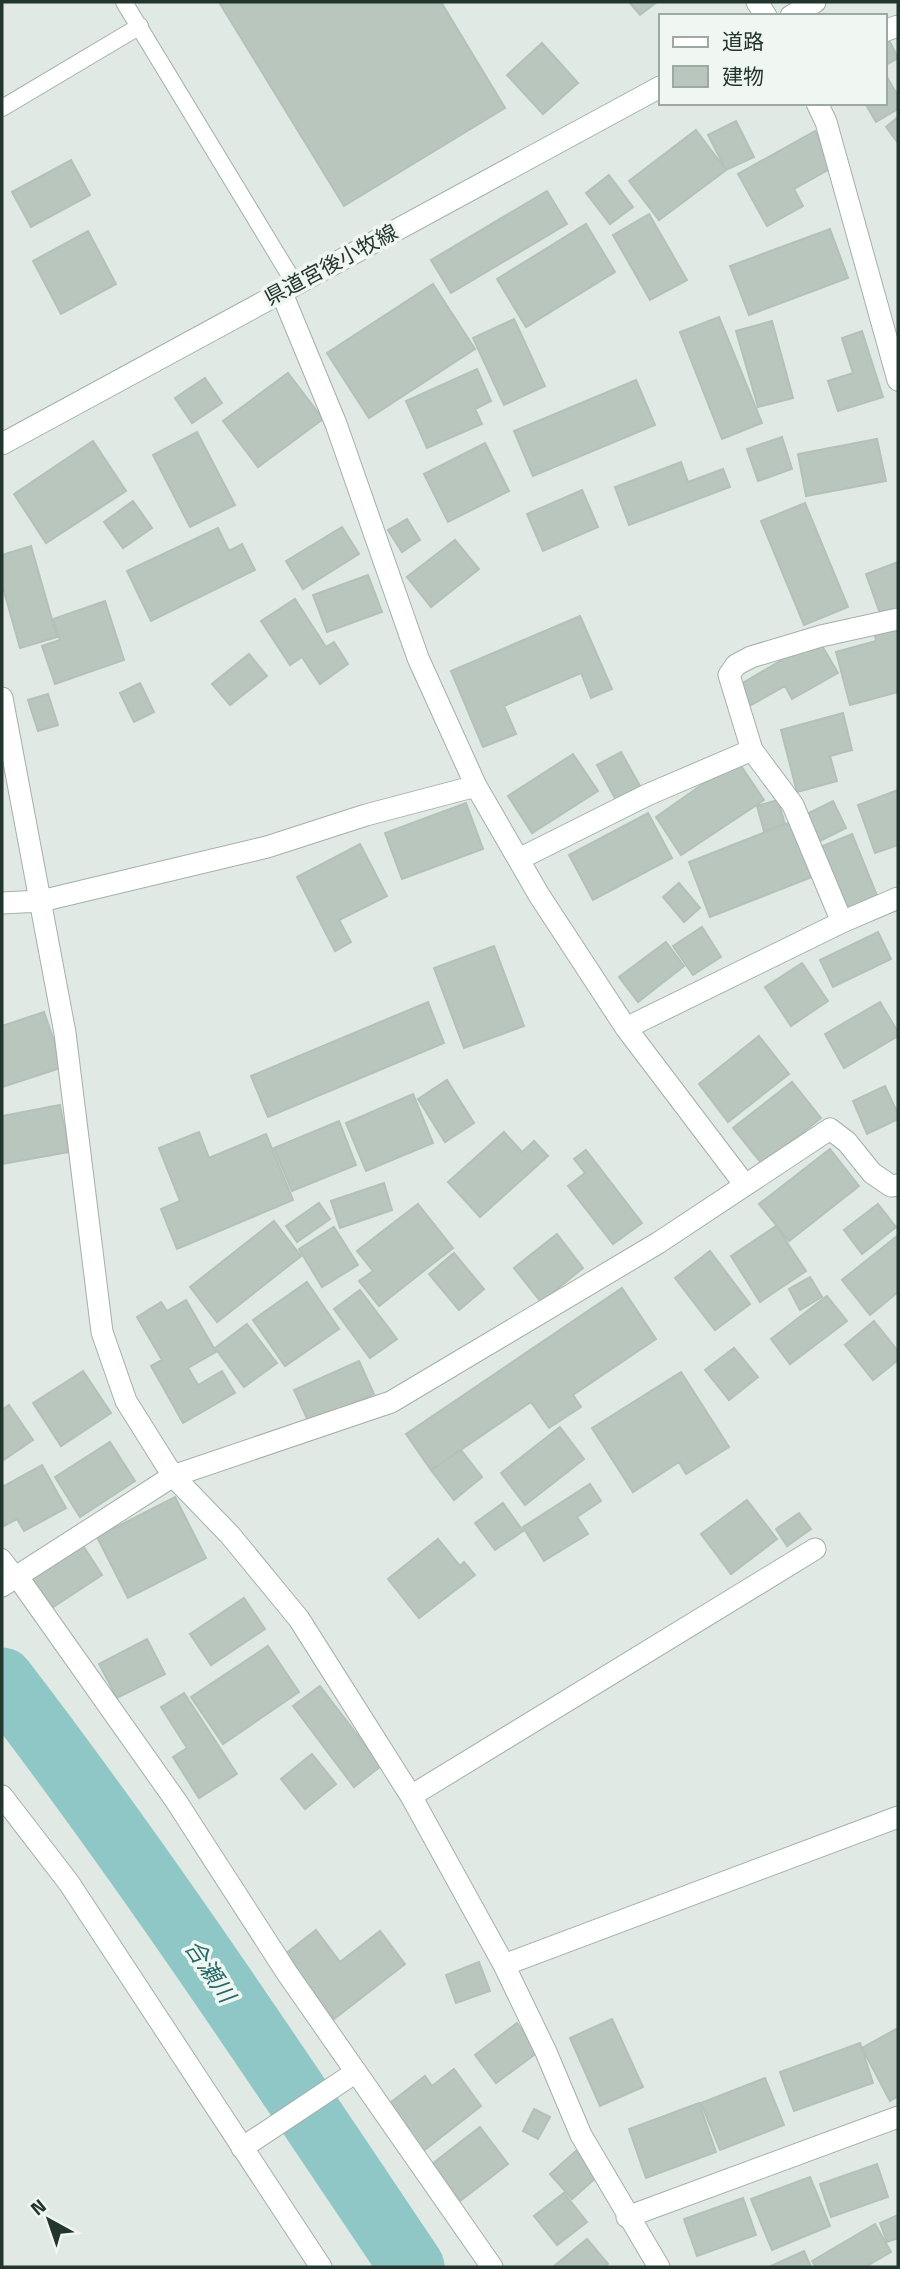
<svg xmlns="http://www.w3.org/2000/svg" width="900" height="2269" font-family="'Titillium Web','Noto Sans JP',sans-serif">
	<rect width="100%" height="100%" fill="#e0e9e3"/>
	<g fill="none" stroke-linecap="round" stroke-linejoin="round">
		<!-- river -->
		<path stroke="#8ec7c5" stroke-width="65" d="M2 1680C147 1869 279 2069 412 2267"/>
	</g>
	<!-- building -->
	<path fill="#b8c6be" stroke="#b3c1b8" stroke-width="2" d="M219 2H441L505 108 344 206Z
		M629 2H657L640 15Z
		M886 34 898 58 884 66V35Z
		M542 43 578 83 543 114 507 75Z
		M884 72 898 96V109L876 122 865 103H884Z
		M898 117V143L886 127Z
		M736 121 754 157 726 170 708 135Z
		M696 130 726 170 659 220 629 181Z
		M815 131 835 166 794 189 803 206 767 226 738 174Z
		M71 160 90 195 31 227 12 192Z
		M609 175 633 207 610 224 586 193Z
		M547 191 567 224 451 293 431 260Z
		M649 214 687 280 650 300 613 235Z
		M586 224 615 272 526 327 497 279Z
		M830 229 848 278 749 315 730 266Z
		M88 231 116 284 61 314 33 261Z
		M433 284 475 349 369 418 327 353Z
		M719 317 762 423 722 439 680 332Z
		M514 319 545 386 504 405 473 338Z
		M772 321 793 398 758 407 736 331Z
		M862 331 883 397 838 411 828 381 853 373 842 338Z
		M477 369 491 401 475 409 482 424 427 448 406 401Z
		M288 373 323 419 258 467 223 421Z
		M205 378 222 403 192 423 175 398Z
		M636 380 655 425 533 476 514 431Z
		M197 432 235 505 190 527 153 455Z
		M782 437 792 469 758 481 747 449Z
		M877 439 886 481 806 496 798 454Z
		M93 441 126 491 46 543 14 494Z
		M485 443 509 491 448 522 424 474Z
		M681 462 688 482 723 469 730 487 629 525 615 487Z
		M582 490 598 527 543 551 527 514Z
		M133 501 152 528 123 548 104 522Z
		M805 503 848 607 804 625 761 521Z
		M407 519 420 540 402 552 388 530Z
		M342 527 359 554 303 589 286 561Z
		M218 528 229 551 242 544 255 570 151 621 127 571Z
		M455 540 479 569 431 607 407 577Z
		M31 546 57 637 20 648 2 584V555Z
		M898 562V610L881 616 866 574Z
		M368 575 382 612 327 632 313 595Z
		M295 599 326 647 334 642 348 664 320 684 302 657 290 665 261 621Z
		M105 601 124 660 55 684 42 646 60 640 53 619Z
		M580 616 612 689 591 698 581 673 504 706 516 734 483 747 451 671Z
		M898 629V692L850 705 836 652 876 641 875 635Z
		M818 639 838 673 792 699 785 686 746 708 734 688Z
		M249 654 267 676 230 705 212 684Z
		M140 683 154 712 134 722 120 693Z
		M48 694 58 725 38 731 28 700Z
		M843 713 852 750 830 756 837 781 797 792 781 730Z
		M621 752 640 786 616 800 597 765Z
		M573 754 598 791 532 833 508 796Z
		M737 760 764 800 681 855 656 817Z
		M898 790V845L875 853 858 805Z
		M778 800 785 824 764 831 757 806Z
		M833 801 846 828 816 843 803 816Z
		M466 803 483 849 402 879 385 833Z
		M648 813 672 858 593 900 569 855Z
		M791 822 812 877 710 917 689 862Z
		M852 834 880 903 845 917 818 848Z
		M360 844 387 896 339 920 351 942 335 951 297 877Z
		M679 883 700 908 684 922 663 897Z
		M702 927 721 957 693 975 673 946Z
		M878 932 891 959 833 987 820 960Z
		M666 942 684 966 638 1002 619 977Z
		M494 946 524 1026 464 1048 434 968Z
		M802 963 828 1001 791 1026 765 987Z
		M428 1002 444 1043 268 1117 251 1076Z
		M880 1002 898 1032V1036L844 1068 825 1034Z
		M44 1012 63 1067 2 1087V1026Z
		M759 1036 789 1074 728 1122 699 1084Z
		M447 1080 474 1123 445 1142 418 1099Z
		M792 1082 821 1118 762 1164 733 1128Z
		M885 1086 898 1114V1119L867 1134 853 1101Z
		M413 1094 433 1143 366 1171 346 1123Z
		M60 1105 69 1152 2 1164V1116Z
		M339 1121 356 1165 292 1191 274 1148Z
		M199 1132 209 1158 266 1134 293 1200 177 1249 161 1209 180 1201 159 1148Z
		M504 1132 522 1152 534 1141 548 1156 480 1217 448 1182Z
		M830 1149 859 1186 789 1241 759 1204Z
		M586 1150 642 1223 613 1244 568 1186 585 1173 574 1159Z
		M384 1183 392 1210 340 1228 331 1201Z
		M319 1203 330 1219 297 1242 286 1226Z
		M418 1204 453 1248 379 1306 359 1281 373 1271 357 1251Z
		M878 1204 896 1227 862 1254 844 1230Z
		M274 1221 301 1256 217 1322 190 1287Z
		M776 1226 806 1271 760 1302 731 1256Z
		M334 1227 358 1265 322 1287 299 1249Z
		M557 1234 583 1268 541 1302 514 1268Z
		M897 1236 898 1292 870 1315 842 1280Z
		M710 1251 750 1304 715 1330 675 1278Z
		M454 1253 484 1289 459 1310 429 1274Z
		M810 1277 822 1297 800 1310 789 1289Z
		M307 1282 339 1329 285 1366 253 1320Z
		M622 1288 656 1339 573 1395 581 1407 549 1428 531 1402 431 1470 406 1434Z
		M360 1290 397 1339 370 1358 334 1309Z
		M827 1296 847 1321 790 1364 771 1339Z
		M186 1300 216 1352 188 1368 198 1385 222 1371 235 1393 183 1423 151 1366 162 1360 137 1317 161 1302 167 1311Z
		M874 1321 898 1351V1360L873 1380 845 1345Z
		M247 1324 277 1363 244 1387 215 1348Z
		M734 1348 758 1377 729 1400 705 1370Z
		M359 1361 374 1394 309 1423 294 1390Z
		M83 1371 111 1413 61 1446 33 1403Z
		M681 1372 729 1447 686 1474 679 1462 633 1492 592 1428Z
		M9 1405 33 1440 2 1461V1410Z
		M560 1427 584 1459 525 1505 501 1473Z
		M110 1442 135 1481 80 1517 55 1477Z
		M461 1450 482 1477 454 1500 431 1470Z
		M42 1465 66 1508 24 1531 17 1519 2 1527V1487Z
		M590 1484 601 1501 577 1517 588 1534 544 1561 523 1527Z
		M175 1497 206 1558 128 1598 97 1537Z
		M747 1500 777 1539 731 1574 701 1534Z
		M503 1503 523 1531 495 1550 475 1523Z
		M799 1513 811 1529 787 1546 776 1529Z
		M438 1539 460 1566 464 1562 475 1575 419 1618 388 1579Z
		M82 1544 102 1575 47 1611 27 1580Z
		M244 1598 265 1629 211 1665 190 1634Z
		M147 1639 165 1674 117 1698 99 1664Z
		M268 1646 299 1692 223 1744 191 1697Z
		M320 1686 381 1766 354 1787 293 1706Z
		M184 1693 237 1774 199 1798 173 1757 187 1748 161 1707Z
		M312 1754 336 1784 305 1809 281 1779Z
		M316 1930 340 1962 380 1931 405 1964 334 2019 284 1955Z
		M479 1962 490 1991 456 2003 446 1975Z
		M612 2019 643 2087 600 2106 570 2038Z
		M517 2023 538 2052 496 2083 475 2055Z
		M898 2028V2096L890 2101 862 2048Z
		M860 2043 873 2083 794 2111 780 2072Z
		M454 2069 481 2106 422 2152 386 2106 425 2076 432 2086Z
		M765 2078 784 2125 720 2150 701 2103Z
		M699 2103 716 2152 646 2178 629 2129Z
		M534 2109 550 2117 538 2139 523 2131Z
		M480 2127 508 2164 460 2201 432 2164Z
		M576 2151 598 2176 572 2199 550 2174Z
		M877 2164 888 2197 831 2217 820 2184Z
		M810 2177 830 2226 772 2250 751 2199Z
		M564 2193 587 2222 557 2245 534 2216Z
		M743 2198 756 2235 697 2256 684 2219Z
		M898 2215V2238L887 2242 880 2223Z
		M875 2224 891 2252 865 2267H816L812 2261Z
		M587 2239 608 2264 605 2267H553Z
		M804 2251 811 2267H769Z"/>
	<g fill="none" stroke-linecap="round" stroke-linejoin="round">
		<defs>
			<path id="lane" d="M124 2 295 284
				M2 108 140 26
				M2 1557 17 1576"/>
			<path id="street" d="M884 31 898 26
				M817 103 826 122 898 380
				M281 291 336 424 418 658 476 786 539 895 626 1028 745 1185
				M2 698 65 1033 102 1332 126 1401 173 1476 230 1535 299 1619 411 1796 504 1965 546 2052 581 2135 659 2267
				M519 859 647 795 752 750
				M2 903 41 901 267 847 366 815 476 786
				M842 922 793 805 752 750 729 675 736 665 751 657 821 636 898 619
				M626 1028 842 922 898 898
				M17 1576 176 1801 287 1973 492 2267
				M2 1586 173 1476 391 1402 658 1243 830 1129 847 1142 872 1173 891 1186 898 1185
				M2 1796 69 1883 321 2267
				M411 1796 815 1549
				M504 1965 898 1817
				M242 2148 356 2072
				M627 2217 898 2117"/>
			<path id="secondary" d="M757 2 766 16
				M791 16 815 2
				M2 444 660 87"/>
		</defs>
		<!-- lane casing -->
		<use href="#lane" stroke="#a4b0a9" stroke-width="18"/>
		<!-- street casing -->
		<use href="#street" stroke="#a4b0a9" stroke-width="23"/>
		<!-- secondary casing -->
		<use href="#secondary" stroke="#a0b3a8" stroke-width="23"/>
		<!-- lane -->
		<use href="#lane" stroke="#fff" stroke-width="16"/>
		<!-- street -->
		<use href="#street" stroke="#fff" stroke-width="21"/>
		<!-- secondary -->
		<use href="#secondary" stroke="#fff" stroke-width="21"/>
	</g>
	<g text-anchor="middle" stroke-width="7" stroke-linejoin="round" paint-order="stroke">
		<!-- street labels -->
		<g font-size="21" fill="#23362d" stroke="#f0f6f1">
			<text transform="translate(331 265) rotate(-28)" y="7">県道宮後小牧線</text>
		</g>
		<!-- water labels -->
		<g font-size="23" font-style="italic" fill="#256a68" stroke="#f0f6f1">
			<text transform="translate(210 1971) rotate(56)" y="8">合瀬川</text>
		</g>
	</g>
	<!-- border -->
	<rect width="900" height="2269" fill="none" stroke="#23362d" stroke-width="7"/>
	<!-- legend -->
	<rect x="659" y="14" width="228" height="91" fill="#f0f6f1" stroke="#9ea9a3" stroke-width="2"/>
	<rect x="673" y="37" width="35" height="10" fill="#ffffff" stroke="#9ea9a3" stroke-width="2"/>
	<text x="722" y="49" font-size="21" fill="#23362d">道路</text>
	<rect x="673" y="66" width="35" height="21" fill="#b8c6be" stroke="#9ea9a3" stroke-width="2"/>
	<text x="722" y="84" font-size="21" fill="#23362d">建物</text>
	<!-- north arrow -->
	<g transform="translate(49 2220) rotate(320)" stroke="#f0f6f1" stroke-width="5" paint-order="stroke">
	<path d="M0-5L12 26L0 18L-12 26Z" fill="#23362d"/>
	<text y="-10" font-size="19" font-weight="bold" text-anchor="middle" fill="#23362d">N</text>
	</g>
</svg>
